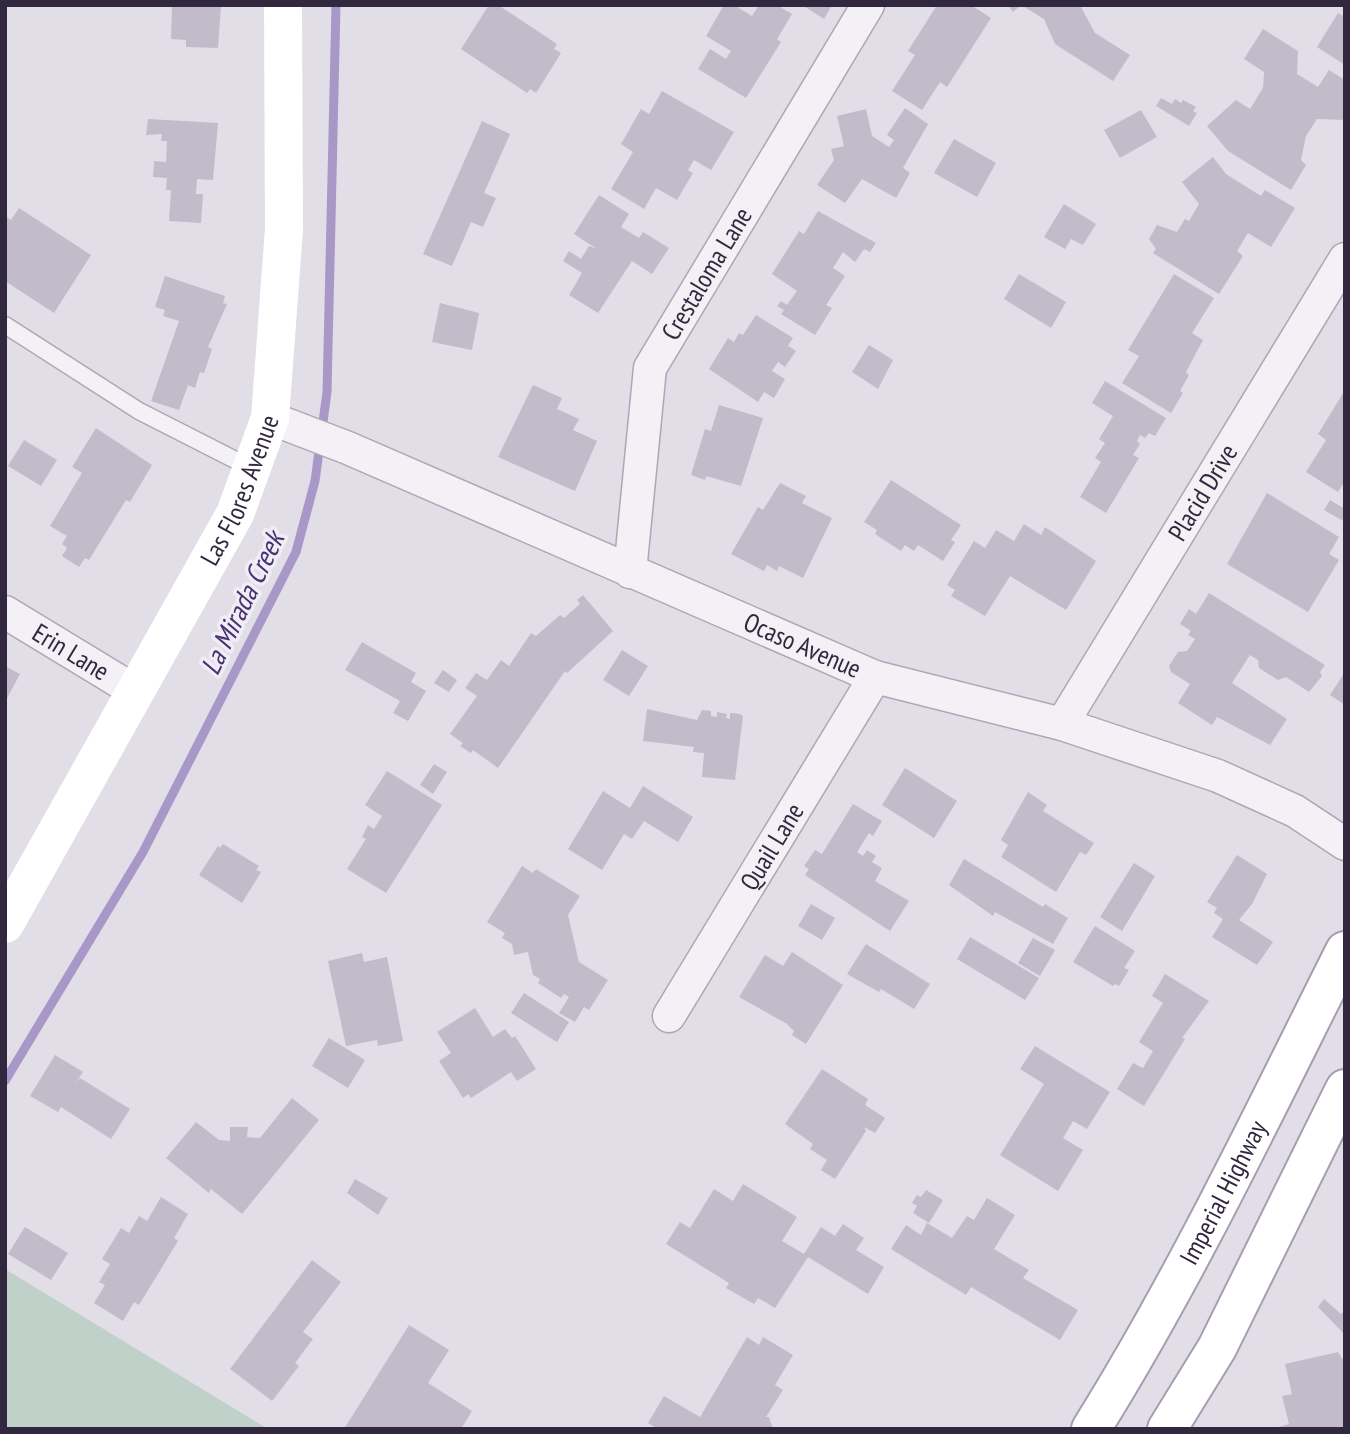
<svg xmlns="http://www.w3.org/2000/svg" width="1350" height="1434" font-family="'PT Sans Narrow',sans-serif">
	<rect width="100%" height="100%" fill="#e2dee7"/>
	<!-- green -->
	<path fill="#bfd1c9" d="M5 1269 268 1429H5Z"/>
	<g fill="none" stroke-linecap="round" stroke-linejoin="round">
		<!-- stream -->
		<path stroke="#a898c8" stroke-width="9" d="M5 1081 143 852 296 552 315 481 327 392 336 5"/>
	</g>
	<!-- building -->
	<path fill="#c2bbca" d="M172 5H221L218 48 186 47V40L171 39Z
		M489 5H498L557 44 554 49 561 53 536 93 530 89 527 93 461 49Z
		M724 5H734L752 16 759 5H777L792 14 777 39 781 42 746 98 698 69 710 49 726 59 731 51 706 36Z
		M802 5H832L824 19Z
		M937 5H971L991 18 947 87 940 82 922 110 892 91 915 55 908 51Z
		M1008 5H1080L1095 33 1130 55 1113 81 1055 44 1044 19 1021 5 1013 12Z
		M1338 13 1345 17V65L1317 47Z
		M1263 29 1298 51 1297 74 1318 87 1329 70 1345 80V120L1317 119 1306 136 1301 160 1306 165 1291 190 1228 151 1207 126 1236 100 1250 109 1263 88 1264 72 1244 59Z
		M662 91 734 132 711 170 694 160 688 170 693 173 677 200 656 188 644 209 611 189 633 152 621 144 641 109 649 114Z
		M1161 98 1172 104 1175 99 1181 103 1183 100 1196 107 1193 111 1197 113 1189 126 1156 106Z
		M905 108 928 124 903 168 910 173 896 198 862 179 845 203 817 185 834 160 831 149 844 146 837 116 866 109 872 136 889 147 894 140 887 135Z
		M1141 110 1157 137 1120 158 1104 130Z
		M148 119 218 123 213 180 197 179 196 194H203L201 223 169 221 171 190H166L167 178 153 177 154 161 166 162 167 141H161L162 134 146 135Z
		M482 121 510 134 484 193 496 198 483 227 471 222 452 266 423 254Z
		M954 139 996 163 977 197 934 173Z
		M1213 157 1226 174 1261 196 1265 190 1295 208 1271 247 1248 233 1237 251 1243 256 1219 294 1153 253 1156 249 1149 239 1157 225 1177 232 1185 219 1189 221 1199 204 1182 182Z
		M599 195 629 214 621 227 639 238 643 232 669 248 652 274 632 261 598 313 569 295 582 273 563 261 569 251 581 259 589 246 597 249 574 234Z
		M1064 204 1096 224 1083 245 1071 239 1065 249 1044 237Z
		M19 208 91 255 54 313 5 281V216L11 220Z
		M818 211 876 243 870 252 864 249 855 262 843 252 833 268 845 276 826 305 832 308 815 335 781 314 784 310 777 306 781 301 787 305 797 291 772 274 799 231 804 234Z
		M1019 274 1066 302 1051 328 1004 299Z
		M1174 274 1214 298 1192 333 1203 340 1186 372 1189 375 1180 391 1183 393 1171 413 1122 383 1139 356 1128 350Z
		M165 276 225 296 223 303 227 304 208 347 212 349 204 373 200 372 195 388 188 385 179 410 151 401 179 321 163 316 165 310 155 307Z
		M440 303 479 313 472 350 432 342Z
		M756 315 793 338 788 346 796 351 785 367 778 362 772 371 785 379 774 398 764 392 758 402 709 369 728 338 734 342 739 333 743 335Z
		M869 345 893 360 878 389 852 372Z
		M1105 381 1166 418 1155 436 1149 433 1145 438 1140 435 1137 441 1140 444 1133 455 1139 458 1106 513 1080 497 1101 462 1095 458 1105 443 1099 439 1113 416 1092 403Z
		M533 385 562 398 557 409 579 419 573 430 597 441 575 491 498 457Z
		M1345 390V481L1338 492 1306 472 1326 440 1318 434Z
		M719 405 763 418 741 486 706 476 705 480 691 475 705 429 711 431Z
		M96 428 152 465 130 502 126 500 89 560 85 558 79 567 62 556 67 548 62 544 67 536 50 526 82 473 72 467Z
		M24 440 57 460 41 486 8 466Z
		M891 480 961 525 951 540 955 542 943 561 918 545 914 551 905 545 901 551 875 534 877 530 864 522Z
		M780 483 806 496 802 503 832 518 803 578 779 566 777 571 767 565 764 571 731 554 758 507 763 510Z
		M1267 493 1339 537 1329 554 1339 560 1308 612 1227 564Z
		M1330 500 1345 509V522L1324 510Z
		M1024 524 1041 535 1045 527 1096 561 1066 610 1010 576 985 616 951 596 955 590 947 585 974 541 985 548 996 530 1014 541Z
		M1209 593 1325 665 1320 672 1322 676 1309 692 1286 677 1278 680 1259 668 1258 660 1250 655 1232 683 1287 719 1270 745 1217 717 1212 725 1178 703 1190 684 1171 672 1169 666 1178 652 1187 651 1195 639 1188 635 1191 631 1180 624 1189 609 1196 614Z
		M583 595 613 631 567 673 565 671 498 768 473 750 471 753 460 746 463 743 450 734 477 696 465 688 476 673 487 680 501 660 509 666 531 633 536 636 560 615 564 618 580 604 577 600Z
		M362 642 416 673 411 682 426 691 408 721 393 713 400 701 345 670Z
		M622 650 648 666 629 696 603 680Z
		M5 666 20 674 5 702Z
		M443 670 457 680 449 692 434 683Z
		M1343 675 1345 676V705L1330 695Z
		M647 709 697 720 702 710 711 711V716L717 717V712L727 714 726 718 730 719V713L740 714 743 716 735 780 702 777 704 753 693 752 694 747 643 741Z
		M434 764 447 772 433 794 420 785Z
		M905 768 957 801 934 838 882 805Z
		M387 771 442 805 386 893 347 869 366 839 362 837 368 825 374 829 382 816 365 805Z
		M643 786 693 817 678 842 644 821 632 839 624 834 602 870 568 849 603 791 630 808Z
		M1028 792 1047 805 1043 811 1094 843 1086 855 1080 852 1056 892 1001 857 1008 845 1001 840Z
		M853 804 882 821 873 836 869 833 857 852 863 856 867 850 876 856 872 862 882 868 875 881 909 901 890 931 805 875 809 869 804 866 815 850 822 854Z
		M223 844 259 866 256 870 261 872 242 903 199 875 218 846 220 848Z
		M1237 855 1267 874 1252 904 1239 920 1273 942 1257 965 1212 937 1223 919 1214 913 1217 908 1207 902Z
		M964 859 1043 907 1045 904 1068 918 1053 944 995 912 993 916 949 885Z
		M1134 863 1155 876 1122 931 1100 917Z
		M522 866 533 873 536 869 580 896 568 915 579 962 608 980 589 1010 584 1007 575 1022 559 1013 569 997 564 994 561 998 538 983 540 979 533 975 528 952 514 955 512 944 502 938 505 933 487 922Z
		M811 904 835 918 822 940 798 926Z
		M1095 926 1135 951 1124 968 1129 970 1119 986 1115 984 1113 986 1073 962Z
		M970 937 1039 978 1025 1000 957 959Z
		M1033 938 1055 950 1040 976 1018 963Z
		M866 944 930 984 914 1009 881 989 879 992 847 974Z
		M792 952 843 985 806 1044 792 1035 794 1031 787 1024 739 997 765 955 783 966Z
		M362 953 364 962 387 957 403 1041 378 1046 377 1040 346 1046 328 961Z
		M1165 974 1209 1001 1182 1038 1185 1039 1144 1106 1117 1089 1133 1063 1143 1068 1153 1051 1139 1042 1163 1003 1152 996Z
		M524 993 569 1022 557 1042 511 1013Z
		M475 1008 493 1037 505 1029 512 1038 515 1036 536 1069 517 1081 511 1072 471 1098 468 1094 463 1098 439 1061 451 1053 437 1032Z
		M329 1038 365 1060 348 1088 312 1066Z
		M1035 1046 1110 1092 1087 1129 1073 1121 1063 1138 1083 1150 1058 1191 1000 1155 1044 1084 1020 1069Z
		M55 1055 83 1072 75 1084 80 1078 130 1109 111 1139 61 1107 58 1112 30 1096Z
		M822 1069 868 1099 865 1105 885 1118 875 1133 864 1127 866 1131 835 1179 821 1170 827 1160 810 1149 813 1144 785 1124Z
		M292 1098 319 1120 242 1214 211 1189 209 1193 166 1158 196 1122 219 1140 230 1141V1127H248L247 1137 260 1138Z
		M355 1179 388 1198 378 1215 347 1193Z
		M743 1184 797 1217 782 1241 804 1254 821 1227 835 1236 843 1224 864 1238 856 1250 884 1267 868 1294 808 1257 775 1308 758 1298 754 1304 726 1288 729 1283 666 1244 680 1222 690 1228 714 1189 733 1201Z
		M926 1190 943 1200 929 1223 913 1213 917 1206 912 1203 917 1195 921 1197Z
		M161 1197 188 1214 174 1238 178 1241 139 1305 134 1302 123 1321 94 1303 105 1285 99 1282 110 1264 102 1259 121 1228 129 1233 139 1216 147 1221Z
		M987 1198 1015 1215 994 1249 1029 1270 1023 1278 1078 1310 1060 1340 971 1287 966 1295 891 1249 906 1225 921 1235 927 1223 952 1238 967 1216 974 1220Z
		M25 1227 68 1253 51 1280 8 1254Z
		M312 1260 341 1282 303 1332 313 1339 295 1363 299 1366 272 1401 230 1369Z
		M1324 1299 1341 1314 1345 1310V1335L1318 1307Z
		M409 1325 449 1350 428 1383 472 1411 461 1429H344Z
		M747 1337 759 1345 763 1337 793 1355 775 1385 783 1390 766 1417H769L773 1429H658L648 1423 664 1396 700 1417Z
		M1338 1352 1345 1363V1429H1271L1289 1424 1282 1396 1292 1394 1285 1364Z"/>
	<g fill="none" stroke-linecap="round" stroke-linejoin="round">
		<defs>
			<path id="lane" d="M5 325 139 411 251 468"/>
			<g id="street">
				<path id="s1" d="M270 418 348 448 875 677 1062 724 1218 776 1295 811 1345 844"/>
				<path id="s2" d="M630 572 650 368 868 5"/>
				<path id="s3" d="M5 612 135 691"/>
				<path id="s4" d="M1062 724 1345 259"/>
				<path id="s5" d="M669 1016 875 677"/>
			</g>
			<g id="primary">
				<path id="s7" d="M1091 1429C1187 1275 1264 1112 1345 951"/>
				<path d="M1167 1429 1217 1348 1345 1089"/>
			</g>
		</defs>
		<!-- lane casing -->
		<use href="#lane" stroke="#ada7b4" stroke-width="19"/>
		<!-- street casing -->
		<use href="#street" stroke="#ada7b4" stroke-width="35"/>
		<!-- primary casing -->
		<use href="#primary" stroke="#a69db3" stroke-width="42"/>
		<!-- lane -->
		<use href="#lane" stroke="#f3f0f6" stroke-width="16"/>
		<!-- street -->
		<use href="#street" stroke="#f3f0f6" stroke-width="32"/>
		<!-- secondary -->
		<path stroke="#fff" stroke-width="38" id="s6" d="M5 924 235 514 270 418 284 229 283 5"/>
		<!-- primary -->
		<use href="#primary" stroke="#fff" stroke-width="38"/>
	</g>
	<g text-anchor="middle" stroke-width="7" stroke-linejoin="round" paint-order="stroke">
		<!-- street labels -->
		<g font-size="26" fill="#31273e" stroke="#f0edf5">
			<text dy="9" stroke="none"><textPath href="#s2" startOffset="315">Crestaloma Lane</textPath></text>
			<text dy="9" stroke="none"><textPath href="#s6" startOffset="494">Las Flores Avenue</textPath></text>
			<text dy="9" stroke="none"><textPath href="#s4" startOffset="271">Placid Drive</textPath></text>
			<text dy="9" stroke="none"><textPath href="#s1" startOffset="579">Ocaso Avenue</textPath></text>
			<text dy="9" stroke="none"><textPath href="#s3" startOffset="77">Erin Lane</textPath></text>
			<text dy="9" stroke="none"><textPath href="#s5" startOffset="198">Quail Lane</textPath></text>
			<text dy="9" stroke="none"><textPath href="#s7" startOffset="271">Imperial Highway</textPath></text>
		</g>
		<!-- water labels -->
		<g font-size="28" font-style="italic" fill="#493172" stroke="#f0edf5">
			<text transform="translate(242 603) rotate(-64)" y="10">La Mirada Creek</text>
		</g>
	</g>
	<!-- border -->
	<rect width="1350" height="1434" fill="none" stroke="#31273e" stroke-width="14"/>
</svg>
